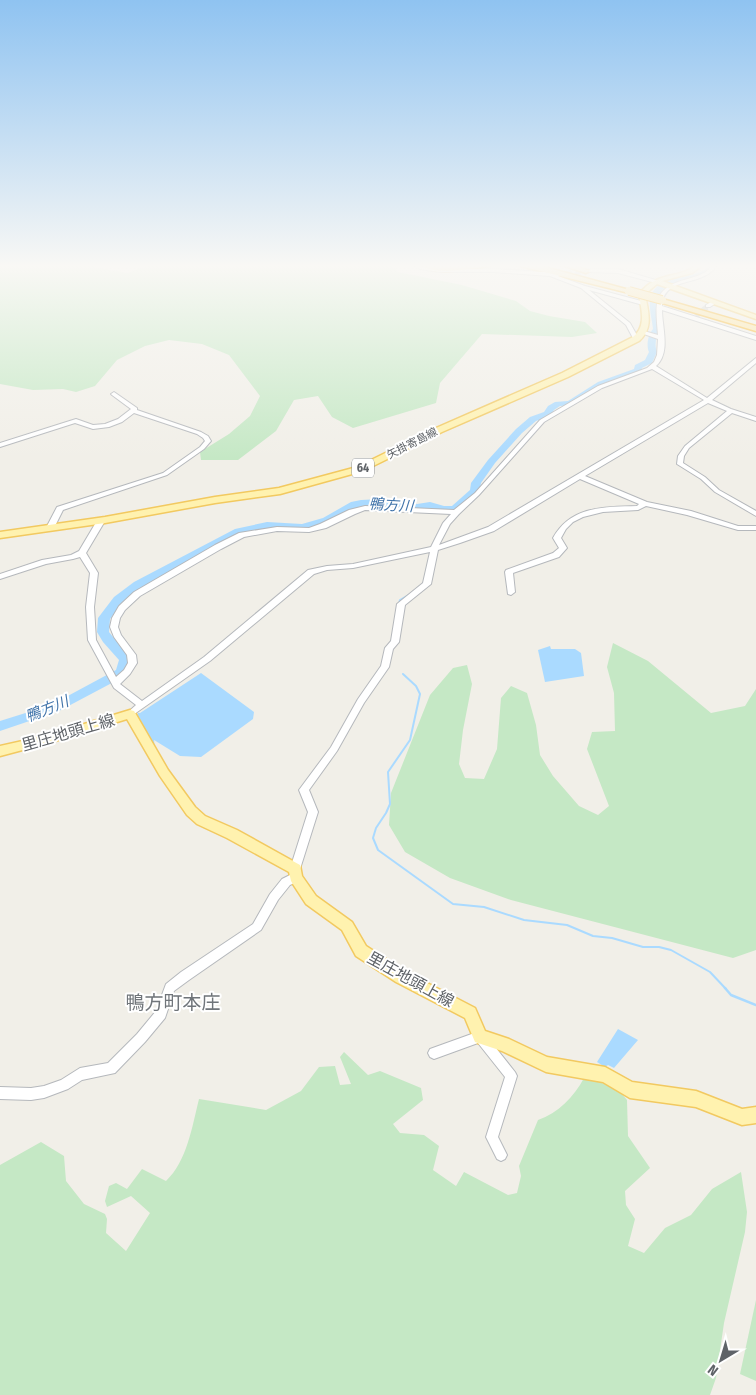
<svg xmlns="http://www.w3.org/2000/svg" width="756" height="1395" font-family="'Fira Sans Condensed','Noto Sans JP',sans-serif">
	<rect width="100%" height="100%" fill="#f1efe8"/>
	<!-- green -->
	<path fill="#c5e8c5" d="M0 264H77L127 273 153 264H229L232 267 240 264H391L398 272 462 285 516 301 530 311 549 316 585 322 597 333 572 337 482 334 440 383 436 403 353 428 332 417 318 396 294 400 276 431 238 460H201L200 452 229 434 250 416 260 396 229 355 202 344 169 340 145 346 117 360 95 386 76 392 63 389 33 390 0 384Z
		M613 643 648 661 711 713 745 706 756 689V950L733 958 511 900 450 878 405 852 389 825 391 793 430 695 453 668 467 665 472 684 463 730 459 764 465 778 484 779 497 749 501 698 511 686 527 693 536 725 540 755 553 776 579 806 598 815 609 806 587 749 592 732 615 731 614 693 607 667Z
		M344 1052 368 1075 380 1071 421 1088 423 1100 393 1124 400 1133 424 1135 439 1146 433 1170 456 1186 464 1172 508 1195 517 1193 521 1176 519 1166 538 1120C558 1113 574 1097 584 1078L616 1087 627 1100 628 1136 650 1168 625 1191 626 1205 635 1219 628 1246 644 1253 665 1228 691 1215 712 1189 741 1172 747 1212 745 1232 724 1323 716 1378 710 1395H0V1165L41 1142 64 1156 66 1181 84 1204 105 1214 107 1219 106 1233 126 1251 150 1213 131 1196 107 1207 105 1201 109 1186 116 1183 127 1189 142 1169 166 1181C187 1161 192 1127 199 1099L266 1110 301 1091 319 1067 335 1066 340 1085 351 1084 340 1057Z
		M756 1300V1381L740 1374Z"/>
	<!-- water -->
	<path fill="#aadaff" d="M550 646 551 649H575L581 653 584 676 545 682 538 650Z
		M201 673 254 712 253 719 201 757 180 756 154 740 155 749 137 715 138 713H140Z
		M618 1029 638 1040 614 1068 608 1065 605 1067 597 1062Z"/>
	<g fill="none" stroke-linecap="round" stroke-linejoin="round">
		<!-- stream-far1 -->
		<path stroke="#aadaff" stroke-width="2" d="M399 604 400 600 412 593
			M403 674 416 686 420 694 410 740 388 772 390 804 386 813 376 828 373 838 378 850 453 904 484 907 524 920 567 925 593 936 612 938 643 947H659L671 950 710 972 726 989"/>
		<!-- stream -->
		<path stroke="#aadaff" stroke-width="2.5" d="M725 988 731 995 756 1005"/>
		<!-- river -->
		<path fill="#aadaff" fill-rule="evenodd" d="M711 264H718C703 284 680 277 662 290L658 305 661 329C656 335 654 345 657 352L652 363 642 368 641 372 604 386 573 405 560 406 554 410 550 416 536 421 522 433 495 463 481 483 479 493 459 511 443 512 430 508 417 510 381 505 361 506 331 522 302 530 267 528 242 533 142 588 122 603 110 619 109 632 131 659 125 676 59 711 0 731V721L51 705 116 670 119 660 103 642 97 632 98 618 114 597 134 582 235 529 267 522 302 524 323 518 351 502 361 500 381 499 417 504 430 502 444 506H452L470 490 471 483 488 460 516 429 530 417 544 412 548 406 555 402 568 401 598 382 634 369 635 365 645 360 649 352C646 346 648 334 653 329 652 319 649 310 650 301 655 270 696 284 711 264Z"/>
		<!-- minor-tunnel -->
		<path stroke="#ccccc8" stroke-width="5.5" stroke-dasharray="5.5 3" stroke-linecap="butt" d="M558 274 591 271
			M696 316 708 306"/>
		<defs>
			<path id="minor" d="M411 264H416L423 267 439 269H494L560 273V275L558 276 585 286 645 302V304L643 305 589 290 630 323 639 339 634 340 626 325 581 288 550 276 494 272H439L420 269Z
				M714 264H718C703 289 664 274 662 306L756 336V340L662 310C662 327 671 353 656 366L707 398 756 358V363L712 400 731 409 756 417V421L732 413 689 448 684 456 683 463 705 477 719 490 756 511V516L715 492 701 479 677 464 678 456 685 446 727 411 708 403 585 476 647 502 691 511 738 526H756V530H738L687 515 646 506 638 510 603 512 583 517 573 522 566 529 561 538 567 548 559 557 513 573 515 592 511 595 508 594 505 572 506 570 553 553 559 548 553 538C571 506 603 507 637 506L639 504 580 479 494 531 460 543 438 550 431 584 405 605 399 642 393 649 389 667 364 703 337 751 309 790 318 812 300 869 297 873 300 874 301 877 300 880 290 885 278 900 261 930 189 980 174 991 165 1018 145 1042 115 1073 82 1080 68 1089 44 1098 31 1100 0 1099V1087L31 1088 44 1086 61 1080 80 1068 108 1063 137 1034 156 1011 166 984 181 972 253 924 270 894 282 879 294 873 291 872 290 869 308 812 299 790 331 747 358 699 381 666 385 648 391 641 397 604 423 583 430 552 353 568 327 570 314 574 210 661 130 717 127 716 126 714 136 705 114 688 88 640 86 607 90 573 80 557 73 559 46 564 0 579V574L42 560 71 555 79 551 98 519H104L105 521 86 553 98 573 94 607 96 640 116 677 124 670 128 663 127 655 114 637 110 627 112 618 119 606 134 592 215 545 239 533 277 527 309 528 320 524 349 510 365 506 454 510 475 493 540 420 598 386 647 368 654 362 657 355 658 339 641 333 644 331 658 335C655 299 653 288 691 278 701 275 708 272 714 264ZM652 369 704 400 488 527 439 545 450 524 459 514 479 495 544 422 602 388ZM365 510 451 514 443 523 431 547 353 564 327 566 308 570 204 657 142 701 120 684 130 674 137 663 136 655 121 635 118 627 120 618 125 610 140 596 221 549 244 537 277 531 309 532 326 528 355 514Z
				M591 269H618L659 281 656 283 618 273 589 272 588 271Z
				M711 302 716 303 710 307H706V305Z
				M114 392 137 408V410L201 432 208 436 211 441 204 449 167 475 63 510 53 530H47L46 528 57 507 163 473 200 447 205 441 203 438 197 434 134 413 122 422 109 427 93 429 75 423 0 447V443L76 419 93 425 105 424 118 419 131 409 112 395 111 394Z
				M480 1031 484 1033 515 1072 517 1076 498 1137 507 1155 505 1159 501 1161 497 1159 486 1137 505 1077 478 1043 434 1059 430 1057 428 1053 430 1049Z"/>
			<path id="major" d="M698 264H704L692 273 662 281 756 315V319L657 284 645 294C648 312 654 328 639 341L568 377 442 432 363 471 280 494 215 503 105 523 0 538V532L105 517 215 497 279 488 357 467 436 428 562 373 633 337C647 326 641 309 639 294 658 270 679 280 698 264Z
				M130 710 134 711 168 770 195 807 205 816 237 830 300 865 302 876 316 896 352 922 366 946 406 972 475 1008 485 1031 509 1039 547 1057 605 1067 632 1082 696 1091 742 1109 756 1107V1123L742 1125 696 1107 630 1098 603 1082 546 1072 502 1051 475 1042 465 1018 396 982 356 956 342 930 306 904 291 881 289 872 227 838 197 824 187 815 160 776 127 719 45 744 0 756V746L45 736Z"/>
			<path id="highway" d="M418 264 448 266 494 264 490 266C468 268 438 277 418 264Z
				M512 264 541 266 633 291 629 293Z
				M559 264H569L590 271 586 273Z
				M659 298 756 326V331L659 302Z"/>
		</defs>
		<!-- minor casing -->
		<use href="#minor" stroke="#b5b8bc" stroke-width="2"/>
		<!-- major casing -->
		<use href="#major" stroke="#f2c960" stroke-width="3"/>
		<!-- highway casing -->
		<use href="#highway" stroke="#f9ab00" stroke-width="3"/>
		<!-- minor -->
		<use href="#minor" fill="#fff" fill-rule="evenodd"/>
		<!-- major -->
		<use href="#major" fill="#fff2af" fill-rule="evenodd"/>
		<!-- highway -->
		<use href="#highway" fill="#fde293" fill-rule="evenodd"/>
		<defs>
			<path id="highway-bridge" d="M629 291 662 300"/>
		</defs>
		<!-- highway-bridge casing -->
		<use href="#highway-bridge" stroke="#f9ab00" stroke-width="10" stroke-linecap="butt"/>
		<!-- highway-bridge -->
		<use href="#highway-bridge" stroke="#fde293" stroke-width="8"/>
	</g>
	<!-- sky -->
	<linearGradient id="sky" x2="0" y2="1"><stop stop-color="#8fc3f1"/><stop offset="0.58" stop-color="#f9f8f5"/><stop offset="1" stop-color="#f9f8f5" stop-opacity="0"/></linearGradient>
	<rect width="756" height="459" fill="url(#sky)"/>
	<g text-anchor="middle" stroke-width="4" stroke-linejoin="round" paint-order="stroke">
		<!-- far-street labels -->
		<g font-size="11" fill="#5f6368" stroke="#fff">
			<text transform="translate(412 443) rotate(-27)" y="4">矢掛寄島線</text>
		</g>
		<!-- shield labels -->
		<rect fill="#fff" stroke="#8f9295" stroke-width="1" x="352" y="458.5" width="22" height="19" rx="4"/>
		<g font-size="12" font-weight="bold" fill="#5f6368">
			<text x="363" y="472">64</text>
		</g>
		<!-- water labels -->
		<g font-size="15" font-style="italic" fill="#4174aa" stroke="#fff">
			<text transform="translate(391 505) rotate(3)" y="5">鴨方川</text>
			<text transform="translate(47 709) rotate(-22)" y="5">鴨方川</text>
		</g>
		<!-- near-street labels -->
		<g font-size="16" fill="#5f6368" stroke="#fff">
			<text transform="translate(68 732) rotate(-16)" y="6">里庄地頭上線</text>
			<text transform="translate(411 979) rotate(29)" y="6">里庄地頭上線</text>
		</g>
		<!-- near-quarter labels -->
		<g font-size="19" fill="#70757a" stroke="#fff">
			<text x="173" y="1009">鴨方町本庄</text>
		</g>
	</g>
	<!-- north arrow -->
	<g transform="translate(721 1360) rotate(218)" stroke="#ffffff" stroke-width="4" paint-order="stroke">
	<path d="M0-4L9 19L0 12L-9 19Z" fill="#5f6368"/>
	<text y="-8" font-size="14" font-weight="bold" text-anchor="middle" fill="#5f6368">N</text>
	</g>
</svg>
